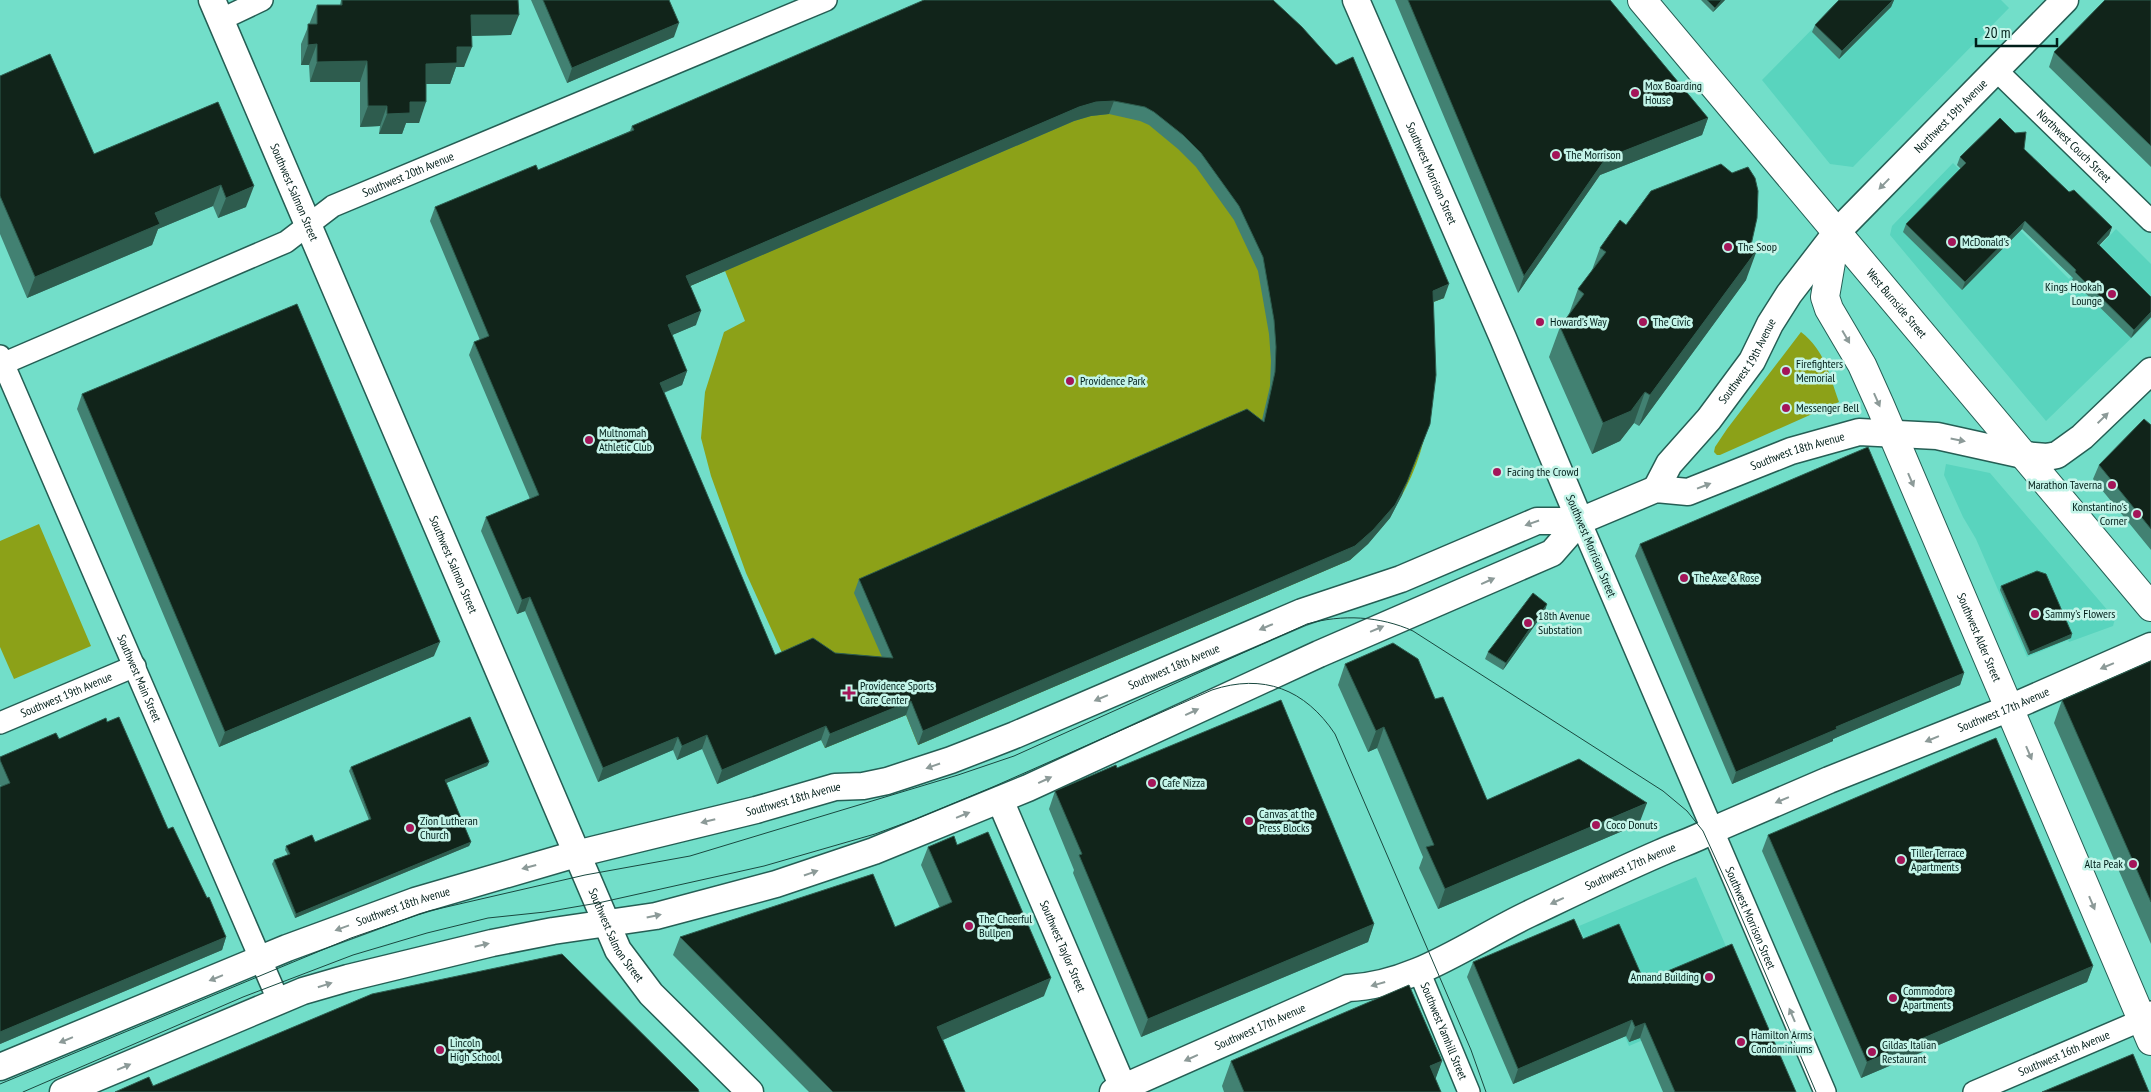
<svg xmlns="http://www.w3.org/2000/svg" width="2151" height="1092" font-family="'PT Sans Narrow',sans-serif">
	<rect width="100%" height="100%" fill="#72dec9"/>
	<!-- built -->
	<path fill="#59d4be" d="M1841 0H2001L2009 8 1853 167 1830 164 1762 80Z
		M1953 163 2069 279 2116 229 2151 264V319L2046 421 1890 235 1892 226Z
		M1946 464 1990 473 2115 619 2113 626 2069 642 2068 640 2027 657 1976 539 1963 517 1944 475Z
		M1696 877 1747 995 1629 1046 1579 926Z"/>
	<!-- green -->
	<path fill="#8ca118" d="M950 0 1317 61 1348 71 1444 298 1428 304C1428 339 1432 382 1428 415 1422 472 1391 523 1350 560L918 745 906 715 825 748 746 573 711 476 701 438 705 392 724 332 745 321 725 271 685 288Z
		M1801 332C1825 351 1829 374 1839 402L1720 455H1717L1714 452 1715 447 1727 429Z
		M39 524 91 646 14 679 0 647V541Z"/>
	<g fill="none" stroke-linecap="round" stroke-linejoin="round">
		<defs>
			<g id="minor">
				<path d="M220 20 262 0"/>
				<path id="s1" d="M1996 70 2151 221"/>
				<path id="s2" d="M0 356 279 1002"/>
				<path id="s3" d="M0 365 286 242 333 206 826 0"/>
				<path id="s4" d="M1580 521 1825 1092"/>
				<path id="s5" d="M0 723 135 666"/>
				<path id="s6" d="M1419 971 1469 1092"/>
				<path id="s7" d="M1974 1092 2142 1020 2151 1012"/>
			</g>
			<g id="tertiary">
				<path id="s8" d="M212 0 618 950 651 994 750 1092"/>
				<path id="s9" d="M1356 0 1503 338 1580 521"/>
				<path id="s10" d="M1656 489 1669 464 1709 419 1752 361 1770 324 1789 294 1836 233 2065 0"/>
				<path id="s11" d="M1000 800 1125 1092"/>
				<path id="s12" d="M0 1067 287 948 415 901 576 854 756 810 835 787 863 786 887 781 951 760 1015 735 1302 612 1401 579 1537 521H1580L1656 489 1688 492 1791 451 1859 432 1937 436 2023 455 2047 457 2057 455 2082 437 2151 371"/>
				<path d="M63 1092 303 991 348 978 492 943 553 931 656 916 776 884 874 851 1028 788 1319 654 1552 553 1580 521"/>
				<path id="s13" d="M1113 1092 1348 988C1415 985 1470 942 1529 914 1573 893 1616 872 1660 853 1678 845 1695 840 1713 830L1829 780 2010 708 2151 646"/>
			</g>
			<g id="secondary">
				<path id="s14" d="M1836 233 1825 297 1829 309 1862 365 1880 405 2151 1041"/>
			</g>
			<g id="primary">
				<path id="s15" d="M1642 0 2151 607"/>
			</g>
		</defs>
		<!-- minor casing -->
		<use href="#minor" stroke="#255e54" stroke-width="24"/>
		<!-- tertiary casing -->
		<use href="#tertiary" stroke="#255e54" stroke-width="29"/>
		<!-- secondary casing -->
		<use href="#secondary" stroke="#255e54" stroke-width="30"/>
		<!-- primary casing -->
		<use href="#primary" stroke="#255e54" stroke-width="30"/>
		<!-- minor -->
		<use href="#minor" stroke="#fff" stroke-width="21"/>
		<!-- tertiary -->
		<use href="#tertiary" stroke="#fff" stroke-width="26"/>
		<!-- secondary -->
		<use href="#secondary" stroke="#fff" stroke-width="28"/>
		<!-- primary -->
		<use href="#primary" stroke="#fff" stroke-width="28"/>
		<!-- tram -->
		<path stroke="#19483f" stroke-width="1" d="M0 1084 351 938 429 911 585 875 690 856 958 775 1014 756 1307 624C1342 614 1380 616 1413 631L1663 791 1687 811 1703 831 1729 888 1816 1092
			M23 1092 243 997 353 955 427 933 488 918 545 912 598 903 764 866 875 834 916 819 995 786 1212 690C1263 673 1305 689 1335 734L1471 1050 1486 1092"/>
	</g>
	<!-- wall -->
	<path fill="#428172" fill-rule="evenodd" d="M341 0H518L511 35 472 36 464 67H456L450 84H426L419 123H406L402 134H379L380 126 360 127V82H310L309 65H301V44L317 5H340Z
		M531 0H669L674 37 567 83Z
		M1273 0 1444 298 1433 302 1402 495 1390 518 1368 544 1350 560 918 745 906 715 825 748 821 740 717 784 702 749 677 760 673 750 598 782 525 611 517 614 481 531 486 517 530 499 469 355 474 342 480 340 430 221 435 207 538 170 630 131 632 126ZM1109 114 1140 121 1149 125 1178 149 1196 167 1234 220 1258 271 1269 334 1271 361 1270 386 1262 420 859 579 854 593 882 657 835 653 775 655 664 393 682 385 687 371 672 335 696 325 690 286 1074 121 1091 116Z
		M1395 0H1610L1708 118 1702 135 1600 175 1518 293Z
		M1701 0H1725L1713 12Z
		M1839 0H1894L1891 7 1839 59 1812 32 1815 25Z
		M2151 0V167L2049 67 2054 52Z
		M0 76 94 154 218 102 246 207 218 218 213 206 158 229 152 245 27 298 0 234Z
		M2024 149 2069 192 2112 227 2109 235 2099 245 2151 297V317L2131 338 2072 280 2073 278 2022 229 1962 290 1903 232 1906 224 1961 169 1957 165 1960 157Z
		M1626 225 1751 245 1746 280 1639 426 1634 423 1620 441 1592 454 1549 357 1560 327 1569 314 1578 289 1591 273 1600 248Z
		M82 394 434 656 219 747 77 409Z
		M2151 425V550L2093 479 2099 465Z
		M1640 544 1964 673 1960 685 1833 739V741L1732 784 1635 556Z
		M2001 586 2071 638 2028 655 2000 590Z
		M1545 611 1503 670 1485 659 1488 652Z
		M2151 661V944L2054 723 2062 700Z
		M1345 664 1435 699 1487 800 1639 824 1438 909 1419 868 1423 857 1377 748 1368 752 1338 685Z
		M107 722 168 829 207 898 226 937 222 950 0 1044V787H1L0 785V757L59 739Z
		M489 762 487 766 446 783 471 842 469 846 295 918 272 864 274 860 288 855 285 850 286 846 315 842 369 820 349 771 351 767Z
		M1117 768 1374 924 1368 942 1141 1037 1073 873 1074 870 1049 809 1055 791Z
		M1768 835 2093 966 2087 982 1861 1078 1762 851Z
		M957 845 1044 996 943 1040 965 1092H809L673 955 680 937 895 927 940 908 921 865 928 847Z
		M1583 939 1644 981 1796 1092H1663L1640 1038 1629 1042 1626 1036 1513 1084 1467 977 1473 962Z
		M1231 1061H1442L1435 1079 1441 1092H1224L1222 1086Z"/>
	<!-- shaded-wall -->
	<path fill="#2e5c4e" d="M1722 0H1725L1713 12 1715 8Z
		M1893 0H1894L1891 7 1839 59 1842 51Z
		M471 15H519L511 35 464 36Z
		M679 23 674 37 567 83 572 68Z
		M317 44 309 65H301L308 45Z
		M457 47H472L464 67H456L450 84H418L426 64Z
		M367 61 360 82H310L317 62Z
		M1114 101 1109 114 1091 116 1074 121 681 290 686 276 1079 107 1096 102Z
		M410 102H426L419 123H406L402 134H379L387 114Z
		M368 106H387L380 126 360 127Z
		M1708 118 1702 135 1600 175 1518 293 1524 276 1606 158Z
		M221 185 213 206 158 229 152 245 27 298 35 277 155 213Z
		M254 186 246 207 218 218 226 198Z
		M2025 221 2022 229 1962 290 1965 282Z
		M2112 227 2109 235 2094 251 2097 243Z
		M1757 250 1746 280 1639 426 1650 395Z
		M1449 284 1444 298 1428 304 1433 291Z
		M701 311 696 325 663 339 668 325Z
		M2151 312V317L2131 338 2134 330Z
		M687 371 682 385 655 396 660 383Z
		M1645 392 1634 423 1620 441 1592 454 1603 423Z
		M1430 424 1402 495 1390 518 1368 544 1350 560 918 745 923 731Z
		M530 597 525 611 517 614 522 600Z
		M1547 604 1545 611 1503 670 1506 663Z
		M2072 634 2071 638 2028 655 2030 652Z
		M440 642 434 656 219 747 225 732Z
		M1964 673 1960 685 1833 739V741L1732 784 1736 772 1836 727Z
		M911 701 906 715 825 748 830 734Z
		M826 726 821 740 717 784 722 770Z
		M1384 727 1377 748 1368 752 1376 731Z
		M707 735 702 749 677 760 682 746Z
		M678 737 673 750 598 782 603 768Z
		M489 762 487 766 444 784 445 780Z
		M1647 803 1639 824 1438 909 1445 889Z
		M471 842 469 846 295 918 296 914Z
		M1374 924 1368 942 1141 1037 1148 1019Z
		M226 937 222 950 0 1044V1032Z
		M2093 966 2087 982 1861 1078 1867 1062Z
		M1051 978 1044 996 931 1045 937 1027Z
		M1632 1020 1626 1036 1513 1084 1518 1069Z
		M1645 1023 1640 1038 1629 1042 1635 1027Z
		M1442 1061 1433 1086 1430 1066Z"/>
	<!-- building -->
	<path fill="#11241a" stroke="#2e5c4e" fill-rule="evenodd" d="M342 0H518L519 15H471L472 47H457V63L426 64V102H410V113L387 114V106H368L367 61 317 62V44L308 45V24H317V5H342Z
		M543 0H669L679 23 572 68Z
		M924 0H1273L1302 27 1336 65 1353 57 1449 284 1433 291 1436 375 1430 424 1407 482 1395 505 1373 530 1355 546 923 731 911 701 830 734 826 726 722 770 707 735 682 746 678 737 603 768 530 597 522 600 486 517 539 495 474 342 489 336 435 207 536 165 538 170 634 130 632 126ZM1114 101 1145 107 1154 112 1183 135 1201 153 1239 206 1263 257 1274 320 1276 347 1275 372 1264 422 1247 409 859 579 893 658 835 653 813 638 775 655 660 383 687 371 668 325 701 311 686 276 1079 107 1096 102Z
		M1408 0H1610L1708 118 1606 158 1524 276Z
		M1707 0H1722L1715 8Z
		M1839 0H1893L1842 51 1815 25Z
		M2105 0H2151V146L2054 52Z
		M50 54 94 154 218 102 254 186 226 198 221 185 155 213 160 224 35 277 0 196V76Z
		M2000 118 2015 133 2026 132 2024 149 2069 192 2074 190 2112 227 2097 243 2151 297V312L2134 330 2075 272 2076 270 2025 221 1965 282 1906 224 1966 163 1960 157Z
		M1721 164 1732 173 1748 167 1755 178 1758 191 1757 218 1751 245 1757 250 1650 395 1645 392 1631 411 1603 423 1560 327 1584 294 1578 289 1606 252 1600 248 1620 220 1626 225 1651 191Z
		M297 304 440 642 225 732 82 394Z
		M2144 419 2151 425V529L2099 465Z
		M1868 447 1964 673 1836 727 1837 729 1736 772 1640 544Z
		M2037 571 2046 574 2072 634 2030 652 2001 586Z
		M1533 593 1547 604 1506 663 1488 652Z
		M1393 643 1418 659 1435 699 1443 697 1487 800 1579 759 1647 803 1445 889 1426 847 1434 845 1384 727 1376 731 1345 664Z
		M2151 661V902L2062 700Z
		M1281 700 1374 924 1148 1019 1079 855 1082 854 1055 791 1116 765 1117 768Z
		M119 717 168 829 173 827 207 898 209 897 226 937 0 1032V787L10 783 0 760V757L56 733 59 739 106 718 107 722Z
		M470 717 489 762 445 780 471 842 296 914 274 860 290 854 286 846 312 835 315 842 371 819 351 767Z
		M1996 738 2093 966 1867 1062 1768 835Z
		M988 832 1051 978 937 1027 965 1092H833L680 937 873 874 895 927 952 902 928 847 954 836 957 845Z
		M1574 919 1583 939 1619 924 1644 981 1732 944 1796 1092H1675L1645 1023 1635 1027 1632 1020 1518 1069 1473 962Z
		M562 954 698 1089 699 1092H115L149 1077 153 1086 372 994Z
		M1409 985 1442 1061 1430 1066 1441 1092H1244L1231 1061Z
		M2133 1054 2149 1092H2042Z"/>
	<!-- one-way arrows -->
	<defs><path id="oneway-solid" d="M-6-.8H1V-3.2L6.5 0L1 3.2V.8H-6Z" transform="scale(1.25)"/></defs>
	<g fill="#8c9a98">
		<use href="#oneway-solid" transform="translate(1884 184) rotate(134)"/>
		<use href="#oneway-solid" transform="translate(1846 337) rotate(60)"/>
		<use href="#oneway-solid" transform="translate(1877 400) rotate(66)"/>
		<use href="#oneway-solid" transform="translate(2103 418) rotate(-44)"/>
		<use href="#oneway-solid" transform="translate(1958 440) rotate(11)"/>
		<use href="#oneway-solid" transform="translate(1911 480) rotate(67)"/>
		<use href="#oneway-solid" transform="translate(1704 486) rotate(-21)"/>
		<use href="#oneway-solid" transform="translate(1532 523) rotate(161)"/>
		<use href="#oneway-solid" transform="translate(1488 581) rotate(-24)"/>
		<use href="#oneway-solid" transform="translate(1266 627) rotate(157)"/>
		<use href="#oneway-solid" transform="translate(1377 629) rotate(-23)"/>
		<use href="#oneway-solid" transform="translate(2107 666) rotate(157)"/>
		<use href="#oneway-solid" transform="translate(1101 698) rotate(157)"/>
		<use href="#oneway-solid" transform="translate(1192 712) rotate(-25)"/>
		<use href="#oneway-solid" transform="translate(1932 739) rotate(158)"/>
		<use href="#oneway-solid" transform="translate(2029 753) rotate(67)"/>
		<use href="#oneway-solid" transform="translate(933 766) rotate(161)"/>
		<use href="#oneway-solid" transform="translate(1045 780) rotate(-25)"/>
		<use href="#oneway-solid" transform="translate(1782 800) rotate(157)"/>
		<use href="#oneway-solid" transform="translate(963 815) rotate(-22)"/>
		<use href="#oneway-solid" transform="translate(708 821) rotate(166)"/>
		<use href="#oneway-solid" transform="translate(529 867) rotate(165)"/>
		<use href="#oneway-solid" transform="translate(811 873) rotate(-19)"/>
		<use href="#oneway-solid" transform="translate(1557 901) rotate(155)"/>
		<use href="#oneway-solid" transform="translate(2092 903) rotate(67)"/>
		<use href="#oneway-solid" transform="translate(654 916) rotate(-12)"/>
		<use href="#oneway-solid" transform="translate(342 928) rotate(160)"/>
		<use href="#oneway-solid" transform="translate(482 945) rotate(-13)"/>
		<use href="#oneway-solid" transform="translate(216 978) rotate(158)"/>
		<use href="#oneway-solid" transform="translate(1378 984) rotate(164)"/>
		<use href="#oneway-solid" transform="translate(325 985) rotate(-17)"/>
		<use href="#oneway-solid" transform="translate(1792 1015) rotate(-113)"/>
		<use href="#oneway-solid" transform="translate(66 1040) rotate(158)"/>
		<use href="#oneway-solid" transform="translate(1191 1058) rotate(156)"/>
		<use href="#oneway-solid" transform="translate(124 1067) rotate(-23)"/>
	</g>
	<!-- markers -->
	<g fill="#a41559" stroke="#c3f4e8" stroke-width="2">
		<circle cx="1635" cy="93" r="5"/>
		<circle cx="1556" cy="155" r="5"/>
		<circle cx="1952" cy="242" r="5"/>
		<circle cx="1728" cy="247" r="5"/>
		<circle cx="2112" cy="294" r="5"/>
		<circle cx="1540" cy="322" r="5"/>
		<circle cx="1643" cy="322" r="5"/>
		<circle cx="1786" cy="371" r="5"/>
		<circle cx="1070" cy="381" r="5"/>
		<circle cx="1786" cy="408" r="5"/>
		<circle cx="589" cy="440" r="5"/>
		<circle cx="1497" cy="472" r="5"/>
		<circle cx="2112" cy="485" r="5"/>
		<circle cx="2137" cy="514" r="5"/>
		<circle cx="1684" cy="578" r="5"/>
		<circle cx="2035" cy="614" r="5"/>
		<circle cx="1528" cy="623" r="5"/>
		<path d="M846.5 685.5h5v5h5v5h-5v5h-5v-5h-5v-5h5z"/>
		<circle cx="1152" cy="783" r="5"/>
		<circle cx="1249" cy="821" r="5"/>
		<circle cx="1596" cy="825" r="5"/>
		<circle cx="410" cy="828" r="5"/>
		<circle cx="1901" cy="860" r="5"/>
		<circle cx="2133" cy="864" r="5"/>
		<circle cx="969" cy="926" r="5"/>
		<circle cx="1709" cy="977" r="5"/>
		<circle cx="1893" cy="998" r="5"/>
		<circle cx="1741" cy="1042" r="5"/>
		<circle cx="440" cy="1050" r="5"/>
		<circle cx="1872" cy="1052" r="5"/>
	</g>
	<g text-anchor="middle" stroke-width="5" stroke-linejoin="round" paint-order="stroke">
		<!-- poi labels -->
		<g font-size="12" fill="#001e19" stroke="#c3f4e8" text-anchor="start">
			<text x="1645" y="90">Mox Boarding<tspan x="1645" dy="14">House</tspan></text>
			<text x="1566" y="159">The Morrison</text>
			<text x="1962" y="246">McDonald's</text>
			<text x="1738" y="251">The Soop</text>
			<text x="2102" y="291" text-anchor="end">Kings Hookah<tspan x="2102" dy="14">Lounge</tspan></text>
			<text x="1550" y="326">Howard's Way</text>
			<text x="1653" y="326">The Civic</text>
			<text x="1796" y="368">Firefighters<tspan x="1796" dy="14">Memorial</tspan></text>
			<text x="1080" y="385">Providence Park</text>
			<text x="1796" y="412">Messenger Bell</text>
			<text x="599" y="437">Multnomah<tspan x="599" dy="14">Athletic Club</tspan></text>
			<text x="1507" y="476">Facing the Crowd</text>
			<text x="2102" y="489" text-anchor="end">Marathon Taverna</text>
			<text x="2127" y="511" text-anchor="end">Konstantino's<tspan x="2127" dy="14">Corner</tspan></text>
			<text x="1694" y="582">The Axe &amp; Rose</text>
			<text x="2045" y="618">Sammy's Flowers</text>
			<text x="1538" y="620">18th Avenue<tspan x="1538" dy="14">Substation</tspan></text>
			<text x="860" y="690">Providence Sports<tspan x="860" dy="14">Care Center</tspan></text>
			<text x="1162" y="787">Cafe Nizza</text>
			<text x="1259" y="818">Canvas at the<tspan x="1259" dy="14">Press Blocks</tspan></text>
			<text x="420" y="825">Zion Lutheran<tspan x="420" dy="14">Church</tspan></text>
			<text x="1606" y="829">Coco Donuts</text>
			<text x="1911" y="857">Tiller Terrace<tspan x="1911" dy="14">Apartments</tspan></text>
			<text x="2123" y="868" text-anchor="end">Alta Peak</text>
			<text x="979" y="923">The Cheerful<tspan x="979" dy="14">Bullpen</tspan></text>
			<text x="1699" y="981" text-anchor="end">Annand Building</text>
			<text x="1903" y="995">Commodore<tspan x="1903" dy="14">Apartments</tspan></text>
			<text x="1751" y="1039">Hamilton Arms<tspan x="1751" dy="14">Condominiums</tspan></text>
			<text x="450" y="1047">Lincoln<tspan x="450" dy="14">High School</tspan></text>
			<text x="1882" y="1049">Gildas Italian<tspan x="1882" dy="14">Restaurant</tspan></text>
		</g>
		<!-- street labels -->
		<g font-size="12" fill="#001e19" stroke="#c3f4e8">
			<text dy="4" stroke="none"><textPath href="#s10" startOffset="478">Northwest 19th Avenue</textPath></text>
			<text dy="4" stroke="none"><textPath href="#s1" startOffset="109">Northwest Couch Street</textPath></text>
			<text dy="4" stroke="none"><textPath href="#s3" startOffset="452">Southwest 20th Avenue</textPath></text>
			<text dy="4" stroke="none"><textPath href="#s9" startOffset="189">Southwest Morrison Street</textPath></text>
			<text dy="4" stroke="none"><textPath href="#s8" startOffset="209">Southwest Salmon Street</textPath></text>
			<text dy="4" stroke="none"><textPath href="#s15" startOffset="396">West Burnside Street</textPath></text>
			<text dy="4" stroke="none"><textPath href="#s10" startOffset="158">Southwest 19th Avenue</textPath></text>
			<text dy="4" stroke="none"><textPath href="#s12" startOffset="1910">Southwest 18th Avenue</textPath></text>
			<text transform="translate(1591 546) rotate(67)" y="4">Southwest Morrison Street</text>
			<text dy="4" stroke="none"><textPath href="#s8" startOffset="614">Southwest Salmon Street</textPath></text>
			<text dy="4" stroke="none"><textPath href="#s14" startOffset="439">Southwest Alder Street</textPath></text>
			<text dy="4" stroke="none"><textPath href="#s12" startOffset="1244">Southwest 18th Avenue</textPath></text>
			<text dy="4" stroke="none"><textPath href="#s2" startOffset="351">Southwest Main Street</textPath></text>
			<text dy="4" stroke="none"><textPath href="#s5" startOffset="72">Southwest 19th Avenue</textPath></text>
			<text dy="4" stroke="none"><textPath href="#s13" startOffset="971">Southwest 17th Avenue</textPath></text>
			<text dy="4" stroke="none"><textPath href="#s12" startOffset="839">Southwest 18th Avenue</textPath></text>
			<text dy="4" stroke="none"><textPath href="#s13" startOffset="566">Southwest 17th Avenue</textPath></text>
			<text dy="4" stroke="none"><textPath href="#s12" startOffset="434">Southwest 18th Avenue</textPath></text>
			<text dy="4" stroke="none"><textPath href="#s4" startOffset="432">Southwest Morrison Street</textPath></text>
			<text dy="4" stroke="none"><textPath href="#s8" startOffset="1019">Southwest Salmon Street</textPath></text>
			<text dy="4" stroke="none"><textPath href="#s11" startOffset="159">Southwest Taylor Street</textPath></text>
			<text dy="4" stroke="none"><textPath href="#s13" startOffset="161">Southwest 17th Avenue</textPath></text>
			<text dy="4" stroke="none"><textPath href="#s6" startOffset="65">Southwest Yamhill Street</textPath></text>
			<text dy="4" stroke="none"><textPath href="#s7" startOffset="98">Southwest 16th Avenue</textPath></text>
		</g>
	</g>
	<!-- scale -->
	<path d="M1976 38v8h81v-8" fill="none" stroke="#001e19" stroke-width="2.5"/>
	<text x="1984" y="38" font-size="15" fill="#001e19" stroke="#c3f4e8" stroke-width="4" paint-order="stroke">20 m</text>
</svg>
